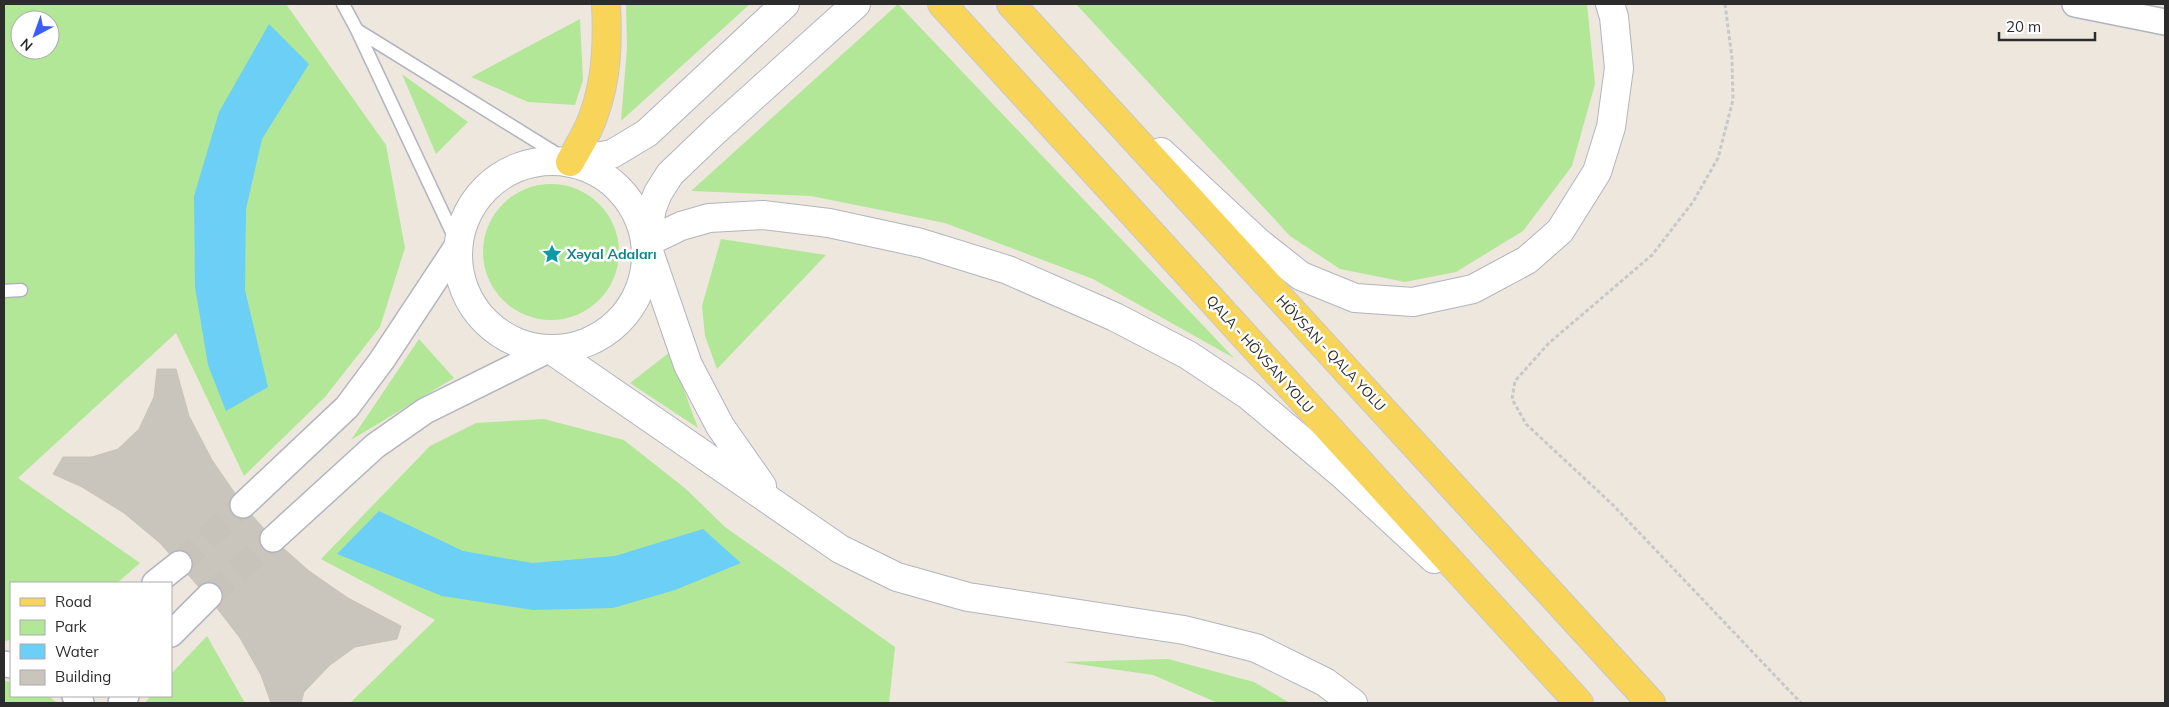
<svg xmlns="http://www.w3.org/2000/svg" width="2169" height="707" font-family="Mulish,sans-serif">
	<rect width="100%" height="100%" fill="#eee7de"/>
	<!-- green -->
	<path fill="#b2e798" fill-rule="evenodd" d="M4 4H286L386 145 405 248 380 327 325 397 244 476 176 333 18 478 140 563 117 583H11V640L4 641ZM20 20H50V50H20Z
		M626 4H750L621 121 627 48Z
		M898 4 1234 358 1093 279 945 223 811 196 691 191Z
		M1076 4H1587L1595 84 1572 166 1523 231 1456 272 1405 282 1340 269 1290 236Z
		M580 19 583 80 575 105 528 102 471 77Z
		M402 74 468 122 436 154Z
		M483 252a68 68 0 1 1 136 0a68 68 0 1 1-136 0Z
		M721 239 826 255 717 369 705 336 702 306Z
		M419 339 454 378 351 440Z
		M670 352 698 428 630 383Z
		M544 419 624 440 686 489 725 527 895 647 889 703H350L435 620 321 559 430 446 476 423Z
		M207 636 245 703H145L150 696H171V674Z
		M1168 659 1254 682 1290 703H1218L1153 675 1063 662Z
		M5 681 11 682V696H49L57 703H4V682Z"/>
	<!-- water -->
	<path fill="#6ccff5" d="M269 24 309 64 262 139 246 209 245 290 268 387 226 411 208 365 195 287 194 196 219 112Z
		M379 511 463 551 532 563 615 556 703 529 741 563 675 590 613 608 533 610 442 596 337 554Z"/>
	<!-- building -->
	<path fill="#c9c5bc" stroke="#cac3b7" d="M157 369H176L189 416 212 460 243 505 273 539 309 571 348 598 401 626 397 639 355 647 330 665 304 692 301 703H271L261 675 240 638 213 603 160 543 124 513 82 487 53 474 63 457H92L118 449 139 429 154 397Z"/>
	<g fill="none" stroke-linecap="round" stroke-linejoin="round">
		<!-- minor-tunnel -->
		<path stroke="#c7c2ba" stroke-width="25" stroke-dasharray="25 12" stroke-linecap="butt" d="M179 564 243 505
			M209 596 273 539"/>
		<defs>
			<path id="service" d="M343 4 357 30
				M458 245 357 30 570 162
				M4 291 21 290"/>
			<path id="minor" d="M2075 4 2165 22
				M243 505 347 407 382 360 458 245
				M273 539 375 446 425 411 550 349
				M155 583 179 564
				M171 634 209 596
				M4 664 11 665
				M75 696 81 703
				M121 703 126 696"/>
			<path id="tertiary" d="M1161 152 1258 242 1301 276 1355 298 1413 302 1473 289 1527 260 1560 231 1597 172 1611 127 1619 68 1614 17 1610 4
				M458 255a94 94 0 1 1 188 0a94 94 0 1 1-188 0Z
				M570 162 612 154 647 133 785 4
				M646 243 681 226 709 218 763 215 829 223 921 243 1008 270 1115 317 1188 355 1248 395 1343 475 1434 559
				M550 349 840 549 897 577 968 597 1184 630 1256 648 1325 682 1353 703
				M762 486 720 426 688 365 646 243 652 208 658 193 670 174 715 131 856 4"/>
			<path id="primary" d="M942 4 1579 703
				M1011 4 1651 703
				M570 162C578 147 589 131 594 114 607 79 608 41 606 4"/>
		</defs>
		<!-- service casing -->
		<use href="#service" stroke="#b2b4c0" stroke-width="15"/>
		<!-- minor casing -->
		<use href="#minor" stroke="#b2b4c0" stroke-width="28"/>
		<!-- tertiary casing -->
		<use href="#tertiary" stroke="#b2b4c0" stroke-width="30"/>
		<!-- primary casing -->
		<use href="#primary" stroke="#c8c8c8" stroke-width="30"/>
		<!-- path -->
		<path stroke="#c8c8c8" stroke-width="3" stroke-dasharray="4 2.5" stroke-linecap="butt" d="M1725 4 1732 58 1733 100 1718 158 1693 202 1652 255 1549 343 1515 381 1512 399 1526 424 1613 505 1801 703"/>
		<!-- service -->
		<use href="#service" stroke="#fff" stroke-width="12"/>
		<!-- minor -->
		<use href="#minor" stroke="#fff" stroke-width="25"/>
		<!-- tertiary -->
		<use href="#tertiary" stroke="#fff" stroke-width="28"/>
		<!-- primary -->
		<use href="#primary" stroke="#f8d559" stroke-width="28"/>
	</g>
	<!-- icons -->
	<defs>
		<symbol id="sight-bare" viewBox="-9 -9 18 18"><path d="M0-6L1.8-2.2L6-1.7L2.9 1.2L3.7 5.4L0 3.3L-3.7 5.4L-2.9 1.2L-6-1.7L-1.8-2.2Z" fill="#0f9aa8" stroke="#fff" stroke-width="2.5" paint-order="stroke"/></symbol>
	</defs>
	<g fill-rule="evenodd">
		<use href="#sight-bare" x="538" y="240" width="28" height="28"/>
	</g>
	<g text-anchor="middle" stroke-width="5" stroke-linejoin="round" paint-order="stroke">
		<!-- culture labels -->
		<g font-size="14" font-weight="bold" fill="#0d838f" stroke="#fff" text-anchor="start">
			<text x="567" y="259">Xəyal Adaları</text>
		</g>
		<!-- street labels -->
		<g font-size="14" fill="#2c2c2c" stroke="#fff">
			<text transform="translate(1331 353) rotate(47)" y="5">HÖVSAN - QALA YOLU</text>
			<text transform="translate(1260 354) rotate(48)" y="5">QALA - HÖVSAN YOLU</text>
		</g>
	</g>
	<!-- border -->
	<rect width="2169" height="707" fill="none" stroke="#2c2c2c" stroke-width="10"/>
	<!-- legend -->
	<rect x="10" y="582" width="162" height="115" fill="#ffffff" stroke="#ababab"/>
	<rect x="20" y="598" width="25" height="8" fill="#f8d559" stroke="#ababab"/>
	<text x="55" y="607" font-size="15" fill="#2c2c2c">Road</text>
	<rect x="20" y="620" width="25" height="15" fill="#b2e798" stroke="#ababab"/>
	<text x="55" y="632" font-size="15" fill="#2c2c2c">Park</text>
	<rect x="20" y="644" width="25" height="15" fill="#6ccff5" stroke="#ababab"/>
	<text x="55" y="657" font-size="15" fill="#2c2c2c">Water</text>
	<rect x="20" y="670" width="25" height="15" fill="#c9c5bc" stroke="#ababab"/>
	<text x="55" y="682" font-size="15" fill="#2c2c2c">Building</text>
	<!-- north arrow -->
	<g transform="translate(35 35) rotate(221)"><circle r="24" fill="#ffffff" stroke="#ababab"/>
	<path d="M0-4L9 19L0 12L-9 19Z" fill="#3a5dff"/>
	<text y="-8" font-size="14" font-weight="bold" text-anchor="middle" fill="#2c2c2c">N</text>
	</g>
	<!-- scale -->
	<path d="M1999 32v8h96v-8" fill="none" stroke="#2c2c2c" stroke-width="2.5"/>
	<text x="2006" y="32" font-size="15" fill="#2c2c2c" stroke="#ffffff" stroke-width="4" paint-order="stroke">20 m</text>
</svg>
